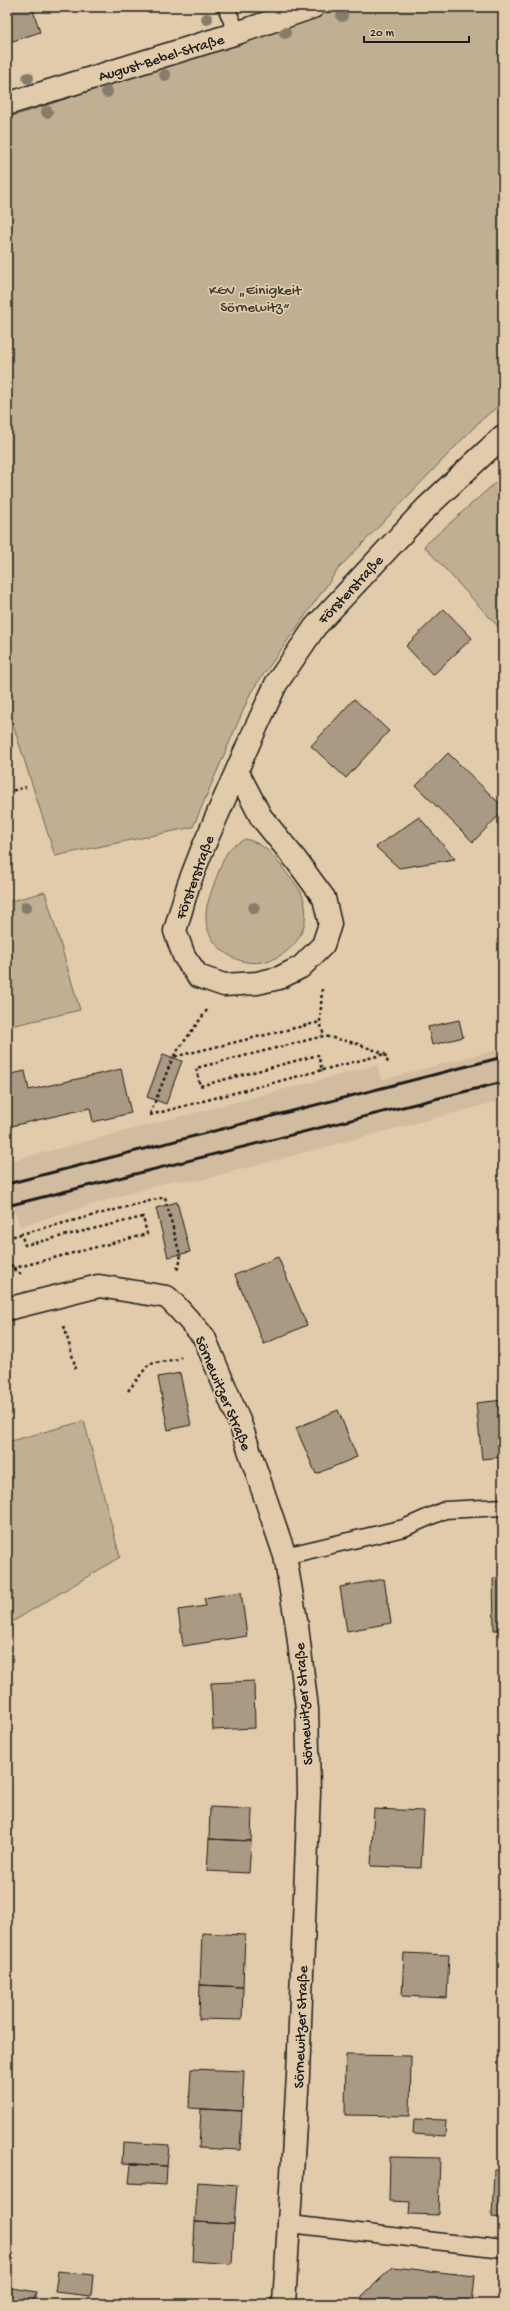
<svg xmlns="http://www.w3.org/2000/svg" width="510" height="2311" font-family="'Gochi Hand',sans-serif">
	<rect width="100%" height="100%" fill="#e1cbab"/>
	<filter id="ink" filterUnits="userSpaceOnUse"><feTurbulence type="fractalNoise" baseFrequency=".025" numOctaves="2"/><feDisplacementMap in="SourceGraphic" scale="8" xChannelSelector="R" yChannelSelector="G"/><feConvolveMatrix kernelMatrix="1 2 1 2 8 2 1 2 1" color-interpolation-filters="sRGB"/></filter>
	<g filter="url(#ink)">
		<!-- built -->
		<path fill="#d1bc9f" d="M503 1048V1100L197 1181 175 1180 20 1226 16 1213 7 1215V1162L377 1065 381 1080Z"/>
		<!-- green -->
		<path fill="#c0af93" stroke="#6e6658" d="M345 7H503V402L479 422 339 568 251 692 193 827 55 856 7 706V118Z
			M503 476V632L424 546Z
			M245 839C267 844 275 858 288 875 292 880 298 886 301 892 324 945 255 989 216 944 203 928 204 912 211 893 214 884 224 854 230 849 233 845 241 842 245 839Z
			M45 892 80 1010 7 1027V902Z
			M84 1421 120 1557 7 1625V1442Z"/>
		<!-- building -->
		<path fill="#ab9a83" stroke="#1c1c1c" d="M7 7H32L40 32 7 43Z
			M444 609 472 638 433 675 406 646Z
			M354 699 389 731 346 778 311 746Z
			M448 753 503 807V811L473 842 416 786Z
			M419 817 455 859 399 868 376 847Z
			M459 1020 463 1037 432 1045 428 1027Z
			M163 1054 182 1061 166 1104 147 1097Z
			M121 1069 131 1113 93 1122 90 1108 7 1127V1075L25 1071 29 1090Z
			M177 1202 190 1252 168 1257 156 1208Z
			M278 1257 307 1325 264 1344 235 1275Z
			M180 1373 191 1425 168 1430 158 1377Z
			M503 1400V1457L482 1459 476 1403Z
			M338 1410 357 1457 316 1474 296 1428Z
			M493 1578H503V1630H494Z
			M384 1579 391 1623 347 1631 340 1587Z
			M241 1592 247 1636 183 1646 178 1610 206 1606 204 1598Z
			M254 1681 255 1728 213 1730 211 1683Z
			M210 1807 252 1809 251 1841 209 1839Z
			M374 1809 424 1811 421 1868 371 1866Z
			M209 1839 251 1841 249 1873 207 1871Z
			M202 1933 245 1935 243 1987 200 1985Z
			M404 1953 449 1955 447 1998 402 1996Z
			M200 1985 243 1987 242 2020 199 2019Z
			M346 2055 411 2056 410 2116 345 2115Z
			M191 2069 244 2071 242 2111 189 2108Z
			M201 2109 242 2111 240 2150 199 2148Z
			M414 2119 446 2120 445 2136 413 2134Z
			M123 2142 169 2145 167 2166 122 2163Z
			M390 2157 440 2158 438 2215 409 2214 410 2202 389 2201Z
			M131 2164 167 2166 166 2185 129 2183Z
			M494 2170H503V2218L492 2217Z
			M198 2182 237 2185 234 2224 195 2222Z
			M195 2222 234 2224 232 2264 193 2261Z
			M393 2267 475 2276 472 2304H361L362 2296Z
			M58 2271 93 2275 91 2296 55 2292Z
			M7 2287 36 2292 33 2304 7 2303Z"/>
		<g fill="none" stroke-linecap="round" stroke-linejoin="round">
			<defs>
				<path id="lane" d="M226 7 237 33
					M285 1556 404 1528 445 1510 503 1507
					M290 2224 503 2249"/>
				<path id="street" d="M7 104 237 33 313 7
					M237 771 261 817 296 860 324 898 330 924 323 945 301 967 279 978 257 983 224 985 198 976 184 956 175 931 188 886 202 850 248 745 276 684 315 627 426 508 503 436
					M7 1309 99 1286 167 1297 177 1307 204 1337 240 1423 285 1556 297 1626 307 1709 309 1792 298 2075 284 2304"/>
			</defs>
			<!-- lane casing -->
			<use href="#lane" stroke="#1c1c1c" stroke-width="19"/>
			<!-- street casing -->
			<use href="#street" stroke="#1c1c1c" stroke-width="25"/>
			<!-- path -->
			<path stroke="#1c1c1c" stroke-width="2.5" stroke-dasharray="3 3" stroke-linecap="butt" d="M7 792 26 787
				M322 989 320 1022 324 1036
				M207 1010 173 1057 320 1022
				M385 1054 388 1063
				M322 1070 385 1054
				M150 1114 173 1057
				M150 1115 322 1070 318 1055 200 1086 196 1068 324 1036 355 1043 385 1054
				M7 1238 21 1234
				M7 1253 13 1269 21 1274
				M7 1270 147 1234 143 1217 25 1245 21 1234 165 1197 181 1259 177 1270
				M64 1326 76 1369
				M128 1391 149 1364 178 1359 181 1357"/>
			<!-- lane -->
			<use href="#lane" stroke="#e1cbab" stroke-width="16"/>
			<!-- street -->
			<use href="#street" stroke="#e1cbab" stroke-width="22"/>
			<!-- rail -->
			<path stroke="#1c1c1c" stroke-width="3" d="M7 1184 503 1057
				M7 1206 503 1082"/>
		</g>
		<!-- trees -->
		<g fill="#877b6a">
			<circle cx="342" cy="16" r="6"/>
			<circle cx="207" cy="19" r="6"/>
			<circle cx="285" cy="33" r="6"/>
			<circle cx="165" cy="75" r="6"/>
			<circle cx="28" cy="78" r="6"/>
			<circle cx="107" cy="92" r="6"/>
			<circle cx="47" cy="112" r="6"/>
			<circle cx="26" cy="907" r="6"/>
			<circle cx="254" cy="908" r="6"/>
		</g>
	</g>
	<g text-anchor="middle" stroke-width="3.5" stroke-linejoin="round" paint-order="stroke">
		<!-- street labels -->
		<g font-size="15" fill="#1c1c1c" stroke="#e1cbab">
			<text transform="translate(161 57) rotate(-17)" y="5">August-Bebel-Straße</text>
			<text transform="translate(350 589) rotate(-47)" y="5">Försterstraße</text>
			<text transform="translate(194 877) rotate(-70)" y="5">Försterstraße</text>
			<text transform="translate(224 1393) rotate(67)" y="5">Sörnewitzer Straße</text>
			<text transform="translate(303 1704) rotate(-94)" y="5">Sörnewitzer Straße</text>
			<text transform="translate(300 2027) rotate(-88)" y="5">Sörnewitzer Straße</text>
		</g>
		<!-- park labels -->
		<g font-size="15" fill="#3d3934" stroke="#e1cbab">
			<text x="255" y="294">KGV „Einigkeit<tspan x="255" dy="17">Sörnewitz“</tspan></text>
		</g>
	</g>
	<!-- margin -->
	<rect width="510" height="2311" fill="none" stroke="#e1cbab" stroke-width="24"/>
	<rect x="12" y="12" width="486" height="2287" fill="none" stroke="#1c1c1c" stroke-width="1.5" filter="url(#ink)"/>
	<!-- scale -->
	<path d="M364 36v6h105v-6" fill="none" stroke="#1c1c1c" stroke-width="2"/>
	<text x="370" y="36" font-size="12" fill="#1c1c1c" stroke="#e1cbab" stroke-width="3" paint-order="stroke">20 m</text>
</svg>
